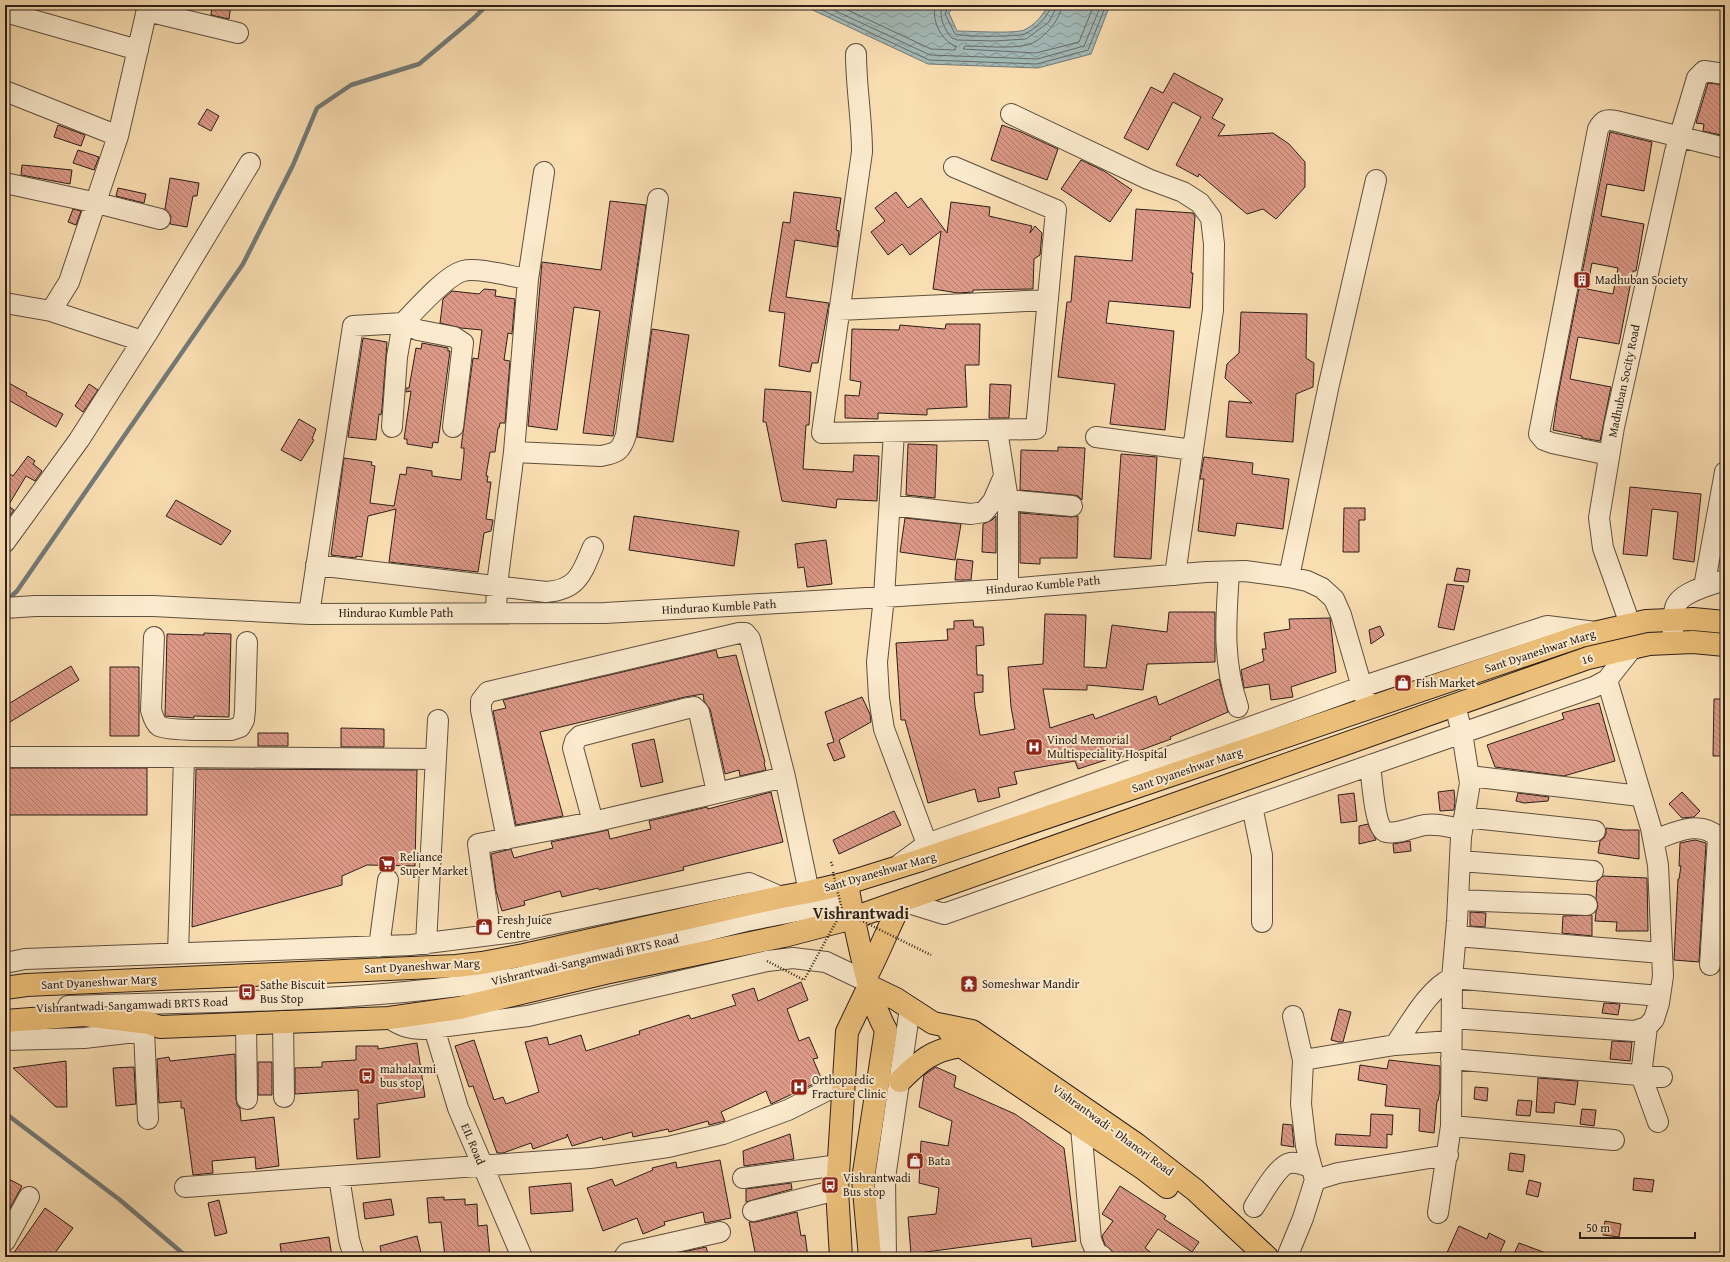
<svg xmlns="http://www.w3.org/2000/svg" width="1730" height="1262" font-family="'Gentium Book Plus',serif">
	<defs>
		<pattern id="water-waves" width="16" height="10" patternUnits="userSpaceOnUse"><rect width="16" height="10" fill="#a3b9b7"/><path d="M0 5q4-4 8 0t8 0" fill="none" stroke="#859694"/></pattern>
		<pattern id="building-back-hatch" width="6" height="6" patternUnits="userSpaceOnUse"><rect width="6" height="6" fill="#dc9987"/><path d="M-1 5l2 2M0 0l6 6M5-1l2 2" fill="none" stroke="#b37c6e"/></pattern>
	</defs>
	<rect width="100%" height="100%" fill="#f9deb2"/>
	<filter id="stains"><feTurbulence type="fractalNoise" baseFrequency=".005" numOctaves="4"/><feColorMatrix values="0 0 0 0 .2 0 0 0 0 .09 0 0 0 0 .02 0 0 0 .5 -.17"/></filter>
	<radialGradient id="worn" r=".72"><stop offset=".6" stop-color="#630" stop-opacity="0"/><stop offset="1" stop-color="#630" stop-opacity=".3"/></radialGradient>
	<!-- water -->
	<path fill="url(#water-waves)" stroke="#737b78" d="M802 5H954L949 13 957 31C970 31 1015 34 1024 30 1035 25 1043 15 1048 5H1110L1091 54 1038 68 928 64Z"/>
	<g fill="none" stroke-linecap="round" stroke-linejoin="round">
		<!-- shore -->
		<path stroke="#686c68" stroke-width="1" d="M811 5 929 60 1037 64 1088 50 1106 5
			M823 5 930 55 1037 59 1084 46 1101 5
			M837 5 931 49 955 50 956 46C942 42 930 19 936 5
			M943 5C937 14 945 31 952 38L957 40 994 41 1026 39 1049 22 1055 10 1056 5
			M949 5 945 14 955 34C963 37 1015 37 1024 34 1034 31 1050 15 1051 5
			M1062 5C1061 20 1041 42 1027 45 1008 49 985 46 965 46L963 49 1036 53 1079 42 1094 5"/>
		<!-- stream -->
		<path stroke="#737b78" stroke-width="4.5" d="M6 601 17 591 243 264 293 165 317 108 351 85 419 64 474 18 487 5
			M5 1113 120 1200 187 1257"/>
	</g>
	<!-- building -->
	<path fill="url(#building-back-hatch)" stroke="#2c1f19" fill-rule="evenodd" d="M212 5H231L229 19 211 15Z
		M1174 73 1223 99 1212 118 1225 125 1218 136 1273 133 1289 144 1305 162V187L1276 219 1263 209 1247 214 1199 174 1198 177 1176 165 1201 117 1173 102 1148 150 1124 138 1151 87 1163 93Z
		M1708 83 1725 85V136L1703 131 1704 124 1696 123Z
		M207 109 219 116 211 131 198 124Z
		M58 125 85 135 81 146 54 137Z
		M1002 125 1021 132 1058 149 1047 180 991 160Z
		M1610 132 1652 142 1644 191 1607 184 1601 216 1644 224 1636 271H1633L1619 344 1578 337 1570 379 1611 387 1600 441 1582 438V436L1553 430 1558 395ZM1592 263 1618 268 1613 294 1587 289Z
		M78 150 99 157 94 170 73 163Z
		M1081 160 1104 171 1132 190 1110 222 1061 189Z
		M22 165 72 170 70 184 21 175Z
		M170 178 199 183 197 196H193L187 227 170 224 171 216 165 209Z
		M118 188 146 194 144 203 116 196Z
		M794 192 841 198 836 230 839 231 837 247 795 240 786 297 829 303 818 363H812L810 372 779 366 785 313 769 311 783 222 790 223Z
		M896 192 908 208 921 198 947 233 951 202 990 207 989 216 1032 226 1030 233 1035 226 1042 233 1040 255 1034 259 1033 289 973 290V292L958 293 933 289 941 231 910 255 902 244 888 255 871 232 885 221 875 208Z
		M610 201 646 205 613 436 583 433 600 311 574 307 557 430 528 426 542 262 601 270Z
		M73 209 81 211 76 225 68 222Z
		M1136 209 1193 213 1195 216 1191 273H1193L1190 308 1109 301 1106 323 1174 331 1165 430 1110 424 1115 384 1058 377 1067 302H1071L1075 256 1132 261Z
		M484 289 496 290 495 296 515 299 512 334 508 333 504 360 510 361 505 423H500L499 428H498L495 452H490L486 476H488L487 482H491L486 519 493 520 491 531 484 533 478 572 389 562 396 509 368 516 362 557 356 556V558L331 555 344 458 372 462 371 465 375 466 370 503 394 506 400 474 406 475 407 467 432 471V476L461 480 464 454V448H461L473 358 478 359 482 330 461 328 440 323 443 299 452 291 479 294Z
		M1241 312 1307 314 1306 358 1314 363 1313 387 1296 394 1293 442 1226 437 1229 401 1252 403 1225 378 1227 364 1239 353Z
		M946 324H980L979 365H965L967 407 927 409V415L878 413V419L845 418V395L859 396 861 382 850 380 852 329 899 330 900 325 945 329Z
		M652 329 689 335 673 442 637 437Z
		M363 338 387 342 382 408 381 415 379 414 376 440 348 437Z
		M422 343 448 348V351H450L438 443 433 442 432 448 407 444V439H404L411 391 406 392V388H409L416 348 421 349Z
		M5 381 27 393 26 395 63 414 56 427 5 398Z
		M89 384 98 390 83 412 75 406Z
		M990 384 1011 385 1009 418H989Z
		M765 389 811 392 809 425H806L803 469 853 472 854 455 879 456 877 501 837 499 836 508 782 501 766 422H763Z
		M299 419 316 429 312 439 314 440 301 461 281 450Z
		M908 444 937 445 935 498 906 495Z
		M1058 447 1085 448 1082 500 1078 496 1073 495 1020 490 1021 450 1058 451Z
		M1121 454 1157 457 1151 559 1114 557Z
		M28 456 35 461 33 464 42 471 35 481 26 476 8 506 14 510 5 522V471L13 476Z
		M1204 457 1253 463 1252 474 1289 479 1283 529 1237 523 1235 536 1198 531 1204 479H1200Z
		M1630 487 1701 494 1694 562 1673 559 1678 512 1652 509 1647 556 1623 554Z
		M176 500 231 531 221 545 166 516Z
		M1344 508H1365V520H1359V552H1343Z
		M1020 513 1071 517 1078 516 1077 558H1040V564L1020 563Z
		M634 516 739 531 734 566 629 550Z
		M996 516V553L982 552 983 524 992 520Z
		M905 518 961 524 955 560 900 552Z
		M826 540 832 584 807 587 804 567 798 568 795 544Z
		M957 559 973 561 971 580H955Z
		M1457 568 1470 570 1468 582 1454 581Z
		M1447 584 1464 586 1454 630 1438 627Z
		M1169 612H1215V662L1147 664 1143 690 1087 685V690L1043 689 1050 728 1093 714 1095 719 1156 696 1159 705 1219 679 1228 712 1170 737 1171 739 1122 757 1121 755 1078 769 1075 761 1014 772 1017 784 998 788 1000 797 978 802 975 789 928 803 905 720H901L896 643 948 640 947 629H954V621L973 620 974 627H983L984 645 976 646 977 675H983V692L974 693 975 706 980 735H983L1015 729 1011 707 1008 667 1043 664 1045 614 1086 615 1084 667 1106 668 1112 625 1167 632Z
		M1330 618 1336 672 1291 687 1293 697 1271 700 1269 684 1244 688 1241 670 1264 661 1262 649H1266L1264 633 1290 629 1289 619Z
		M1380 626 1384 635 1371 644 1369 630Z
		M204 633 231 634 229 717 194 716V718L165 716 167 634 204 635Z
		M716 650 718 658 736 655 765 762 764 763 766 770 740 776 739 770 725 774 710 709 704 701 703 694 685 697 540 732 563 816 516 825 493 711 506 708 503 700Z
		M71 666 79 680 5 725V706Z
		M110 667H139V736H110Z
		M862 697 870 714 871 722 839 740 845 757 834 761 827 744 834 742 825 712Z
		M1714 699H1725V756H1713Z
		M1599 703 1615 761 1564 776 1495 767 1487 745 1564 719 1562 713Z
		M341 728 384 729V747H341Z
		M258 733H288V746H258Z
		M654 739 663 782 641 787 632 744Z
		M5 768H147V815H5Z
		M196 769 417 770 415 866 367 865 342 876V885L192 927Z
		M1454 790 1455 801 1454 810 1440 811 1438 792Z
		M771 792 783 842 683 867 684 870 599 890 598 888 562 897 560 891 524 901 525 905 502 911 496 891 491 854 511 849 514 858 553 848 551 842 608 830 610 839 651 829 649 821 707 807 708 809Z
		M1682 792 1700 811 1694 817 1682 818 1669 804Z
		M1354 793 1357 821 1341 823 1338 795Z
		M1518 793 1549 797 1548 801 1524 803 1516 801Z
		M894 811 901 825 839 854 833 840Z
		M1368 824 1376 840 1359 844V826Z
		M1606 828 1624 830H1639V859L1598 853 1600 841 1604 838 1606 833Z
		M1695 840 1706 843 1699 962 1674 960 1678 879H1679L1681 866H1679L1680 843Z
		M1410 841 1411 851 1394 853 1393 844Z
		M1603 876 1647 878 1648 931H1616L1617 922 1595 921 1596 912 1598 906 1596 899 1597 882Z
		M1470 912 1486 913 1485 927 1470 926Z
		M1592 915V936L1562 933 1563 916Z
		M801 982 808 1000 787 1009 799 1041 809 1037 818 1058 813 1059 822 1080 771 1104 766 1091 721 1112 725 1121 709 1125 708 1121 669 1132 668 1129 633 1137 632 1132 603 1140 602 1137 572 1146 567 1134V1137L533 1149 531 1143 503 1153H497L473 1086 469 1087 455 1046 474 1040 494 1100 503 1097 506 1104 539 1092 525 1042 547 1037 549 1045 581 1035 586 1051 640 1034 639 1031 689 1015 691 1019 736 1005 732 995 754 988 758 1001Z
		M1604 1003 1620 1004 1618 1015 1602 1013Z
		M1339 1009 1351 1012 1343 1042H1339L1331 1040Z
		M1612 1041 1632 1042 1630 1061 1610 1059Z
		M417 1043 425 1097 377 1104 380 1157 357 1159 354 1119H359L358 1090 295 1094V1068L322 1067V1062L356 1060V1046H378V1049Z
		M235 1054 236 1099 237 1105 240 1108 241 1121 274 1117 279 1166 256 1169 255 1157 212 1161 213 1173 193 1175 184 1108H181V1101L159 1103 157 1059 169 1057 170 1061Z
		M1389 1060 1440 1066V1090L1438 1101H1437L1434 1133 1419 1131 1420 1109 1385 1106 1387 1085 1358 1080 1360 1065 1387 1069Z
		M66 1061 67 1107H56L13 1068Z
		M258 1062H272V1095H258Z
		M134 1067 136 1104 116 1106 113 1068Z
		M936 1067 956 1076 954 1087 1015 1114 1064 1148 1076 1241 1032 1247 1031 1238 911 1254 908 1217 936 1214 939 1188 919 1183 921 1141 948 1146 952 1121 919 1107 924 1075Z
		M1538 1078 1578 1081 1575 1105 1555 1102 1554 1113 1536 1112Z
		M1475 1087 1488 1088 1487 1101 1474 1099Z
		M1518 1100 1532 1101 1530 1116 1516 1115Z
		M1582 1109 1596 1110 1594 1126 1580 1124Z
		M1371 1114 1393 1115 1392 1135 1387 1134V1148L1335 1145 1336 1134 1370 1136Z
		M1283 1124 1292 1125 1294 1147 1281 1145Z
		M790 1134 794 1159 744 1166 743 1151Z
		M1510 1153 1525 1155 1523 1172 1508 1170Z
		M720 1160 731 1218 705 1223 703 1212 664 1222 665 1225 643 1234 637 1218 603 1231 587 1188 612 1179 615 1186 653 1170 652 1168 676 1162 677 1168Z
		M5 1177 22 1186 5 1217Z
		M1634 1178 1654 1180 1652 1192 1633 1190Z
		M1529 1180 1541 1183 1538 1197 1526 1194Z
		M571 1183 573 1211 531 1214 529 1187Z
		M791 1183 792 1189 746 1202V1189Z
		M1120 1186 1166 1216 1164 1219 1199 1242 1192 1252 1158 1229 1145 1248 1157 1257H1119L1114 1254 1105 1245 1102 1236 1113 1221 1102 1214Z
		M444 1197V1200L465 1199V1205L477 1204 478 1226 487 1225 490 1257H445L441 1222 429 1223 427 1198Z
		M391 1199 394 1215 365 1219 363 1203Z
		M219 1200 227 1233 215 1236 208 1203Z
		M45 1208 73 1228 52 1257H11Z
		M797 1212 801 1236 805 1235 808 1257H756L749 1222H756Z
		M1605 1221 1621 1224 1619 1237 1603 1235Z
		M1459 1226 1487 1239 1489 1233 1505 1241 1498 1257H1445Z
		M417 1236 422 1257H382L380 1246Z
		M329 1237 332 1257H282L280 1244Z
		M1519 1243 1554 1256V1257H1521L1514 1254Z
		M706 1247 709 1257H669V1255Z"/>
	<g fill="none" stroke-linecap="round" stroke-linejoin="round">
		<defs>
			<path id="minor" d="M147 11 238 33
				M5 12 138 50
				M856 54C856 87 862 119 862 152L822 433 1036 429 1056 210 954 167
				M5 91 118 136
				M1011 114 1148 179 1183 192 1200 203 1211 218 1214 244 1213 310 1175 575
				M5 183 97 203 160 219
				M5 303 51 311 142 341
				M839 310 1048 300
				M51 311 69 282 118 136 148 5
				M392 427 397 357 403 323 418 330 454 337 463 343 453 427
				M997 430 1008 500V589
				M894 432 884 597 877 662 879 698 884 729 927 844
				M1096 437 1193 450
				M514 452 601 456C617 453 621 451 626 435L658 199
				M1609 455 1552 443 1544 440 1539 434 1598 129C1603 120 1606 119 1616 121L1725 148
				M1008 500 1072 506
				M890 505 971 514 984 512 993 501 1004 476
				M5 542 79 440 148 332 250 163
				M316 565 546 592C578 590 582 573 593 547
				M1229 572C1226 620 1222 659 1238 707
				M1289 577 1329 384 1376 180
				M1704 587 1725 472
				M5 608 35 606H153L309 614 605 613 884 597 1008 589 1206 572 1245 571 1289 577 1307 581 1322 588 1334 599 1341 615 1368 708
				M496 613 497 585 514 452 528 279 544 172
				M309 614 353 326 403 323C417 309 445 276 463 271 478 267 512 277 528 279
				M1630 624 1603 548 1599 518 1614 427 1675 152 1697 78 1704 71 1725 74
				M154 637 151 710C153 716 154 722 159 726 167 731 219 730 231 730L240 727 244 720 245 710 247 642
				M1673 642C1673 631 1672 618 1675 608 1679 592 1711 585 1725 580
				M5 757H172L436 759
				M1370 765C1372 778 1374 823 1384 831 1390 836 1412 828 1420 826 1433 822 1449 827 1462 829
				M1469 776 1640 796
				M1252 806 1262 855V922
				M1464 817 1595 831
				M593 822 573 748 575 741 580 736 688 708 694 707 699 712 717 792
				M507 839 481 710V701L488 692 739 633H745L750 639 785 777 809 892
				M1654 840C1674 833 1699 819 1718 837L1710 965
				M1460 861 1593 871
				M900 864 927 844 1361 687 1547 626 1596 632
				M1458 900 1587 905
				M902 901 944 914 1594 687 1607 680 1633 647
				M491 935 478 844 593 822 785 777
				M1456 936 1662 953
				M426 944 438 720
				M379 947 388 880
				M178 954 184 757
				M5 963 25 959 411 945 515 932 749 883 781 897
				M68 1006C219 1001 371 1003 520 977L746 921 850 901
				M1293 1016 1303 1060
				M389 1018C401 1026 409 1029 424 1029L528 1016 767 961 793 958 826 962 868 982
				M1452 1018 1634 1031 1647 1027 1654 1019 1659 1003 1663 976 1658 865 1651 828 1607 680
				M283 1021 284 1097
				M246 1023 247 1099
				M1647 1027 1641 1075 1658 1122
				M434 1028 458 1108 522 1257
				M144 1031 148 1119
				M5 1040 84 1038 144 1031 148 1028 149 1023
				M1395 1045C1410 1024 1428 989 1452 978L1660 996
				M1451 1059 1662 1077
				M1451 1126 1614 1140
				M1081 1127 1091 1240 1096 1252 1103 1257
				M339 1177 349 1240 354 1257
				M743 1178 839 1165
				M1315 1180 1338 1173 1448 1155
				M185 1187 590 1158 668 1147 723 1134 788 1110 844 1082
				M1254 1207C1261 1196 1278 1165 1290 1163 1298 1162 1305 1165 1312 1168
				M753 1211 837 1190
				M1438 1213 1451 1126 1452 978 1457 921 1461 837 1470 783 1462 733 1455 705
				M5 1241 29 1197
				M624 1257 627 1253 720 1232
				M886 1257 885 1178 910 1008
				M1287 1257 1303 1218 1315 1180 1306 1146 1301 1104 1303 1060 1395 1045 1451 1041"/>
			<path id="major" d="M847 883C851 909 857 935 863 961 869 987 873 1006 886 1030L863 1179 870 1257
				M867 975C880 951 889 925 902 901
				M869 986 896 999 933 1023 972 1031 1136 1144 1195 1190 1267 1257
				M5 988 26 985 456 966 482 963 524 955 781 897 809 892 847 883 921 860 1581 636 1646 621 1693 619 1725 622
				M5 1021 84 1015 149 1023 160 1027 389 1018 459 1008 605 973 784 936 853 918 1588 658 1649 644 1693 642 1725 645
				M945 1026 961 1046 1144 1169 1167 1187
				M900 1081C920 1061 932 1050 961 1046
				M841 1257 837 1190 847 1032 869 986"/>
		</defs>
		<!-- minor casing -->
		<use href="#minor" stroke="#5f4f3f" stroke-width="22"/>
		<!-- major casing -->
		<use href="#major" stroke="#2c1f19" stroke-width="24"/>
		<!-- path -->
		<path stroke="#2c1f19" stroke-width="2.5" stroke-dasharray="1 2" stroke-linecap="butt" d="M831 862 833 867"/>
		<!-- minor -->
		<use href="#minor" stroke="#fbeacd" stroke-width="20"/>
		<!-- major -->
		<use href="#major" stroke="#ecbf79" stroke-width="22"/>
		<!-- path-bridge -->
		<path stroke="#2c1f19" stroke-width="2.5" stroke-dasharray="1 2" stroke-linecap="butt" d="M833 872 842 910
			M767 961 804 980 842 911 931 955"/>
	</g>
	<!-- icons -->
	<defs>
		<symbol id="building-square" viewBox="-11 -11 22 22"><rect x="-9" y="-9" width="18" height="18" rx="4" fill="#8f2418" stroke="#fbeacd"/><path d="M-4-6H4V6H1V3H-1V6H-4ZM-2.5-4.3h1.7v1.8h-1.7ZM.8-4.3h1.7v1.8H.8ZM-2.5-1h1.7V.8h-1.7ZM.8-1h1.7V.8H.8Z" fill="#fff"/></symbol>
		<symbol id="shop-square" viewBox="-11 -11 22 22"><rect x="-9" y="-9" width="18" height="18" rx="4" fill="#8f2418" stroke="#fbeacd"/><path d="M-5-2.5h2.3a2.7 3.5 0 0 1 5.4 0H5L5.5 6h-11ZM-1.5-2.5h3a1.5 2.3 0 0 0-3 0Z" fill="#fff"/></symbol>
		<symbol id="hospital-square" viewBox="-11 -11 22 22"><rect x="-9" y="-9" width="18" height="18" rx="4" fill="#8f2418" stroke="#fbeacd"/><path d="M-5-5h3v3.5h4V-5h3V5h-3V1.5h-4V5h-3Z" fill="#fff"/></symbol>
		<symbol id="supermarket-square" viewBox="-11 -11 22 22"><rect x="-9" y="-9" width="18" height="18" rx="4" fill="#8f2418" stroke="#fbeacd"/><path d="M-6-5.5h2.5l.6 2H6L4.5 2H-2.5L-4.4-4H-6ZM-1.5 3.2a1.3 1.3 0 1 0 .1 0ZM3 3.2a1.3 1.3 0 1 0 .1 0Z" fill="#fff"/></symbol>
		<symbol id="temple-square" viewBox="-11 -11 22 22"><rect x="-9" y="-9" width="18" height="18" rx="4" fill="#8f2418" stroke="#fbeacd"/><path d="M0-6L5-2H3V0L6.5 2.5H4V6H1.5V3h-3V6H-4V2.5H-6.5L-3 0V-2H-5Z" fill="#fff"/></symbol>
		<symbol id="bus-square" viewBox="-11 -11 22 22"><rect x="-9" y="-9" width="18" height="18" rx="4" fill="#8f2418" stroke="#fbeacd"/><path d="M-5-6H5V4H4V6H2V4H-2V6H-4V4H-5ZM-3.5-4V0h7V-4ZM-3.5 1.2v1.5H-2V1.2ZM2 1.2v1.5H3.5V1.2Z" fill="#fff"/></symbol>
	</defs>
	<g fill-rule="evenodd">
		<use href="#building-square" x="1572" y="270" width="20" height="20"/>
		<use href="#shop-square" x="1393" y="673" width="20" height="20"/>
		<use href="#hospital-square" x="1024" y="737" width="20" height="20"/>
		<use href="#supermarket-square" x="377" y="854" width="20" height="20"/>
		<use href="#shop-square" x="474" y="917" width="20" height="20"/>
		<use href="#temple-square" x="959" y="974" width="20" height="20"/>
		<use href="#bus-square" x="237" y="982" width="20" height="20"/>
		<use href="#bus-square" x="357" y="1066" width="20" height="20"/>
		<use href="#hospital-square" x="789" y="1077" width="20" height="20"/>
		<use href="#shop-square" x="905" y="1151" width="20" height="20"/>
		<use href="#bus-square" x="820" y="1175" width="20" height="20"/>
	</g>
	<g text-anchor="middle" stroke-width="4" stroke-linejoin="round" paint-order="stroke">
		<!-- poi labels -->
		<g font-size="12" fill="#2c1f19" stroke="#fbeacd" text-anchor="start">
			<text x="1595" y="284">Madhuban Society</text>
			<text x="1416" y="687">Fish Market</text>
			<text x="1047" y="744">Vinod Memorial<tspan x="1047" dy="14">Multispeciality Hospital</tspan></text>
			<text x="400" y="861">Reliance<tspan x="400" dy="14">Super Market</tspan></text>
			<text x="497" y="924">Fresh Juice<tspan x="497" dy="14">Centre</tspan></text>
			<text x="982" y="988">Someshwar Mandir</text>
			<text x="260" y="989">Sathe Biscuit<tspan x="260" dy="14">Bus Stop</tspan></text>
			<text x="380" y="1073">mahalaxmi<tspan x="380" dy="14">bus stop</tspan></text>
			<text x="812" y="1084">Orthopaedic<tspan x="812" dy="14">Fracture Clinic</tspan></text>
			<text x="928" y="1165">Bata</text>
			<text x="843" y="1182">Vishrantwadi<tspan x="843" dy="14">Bus stop</tspan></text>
		</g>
		<!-- street labels -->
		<g font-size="12" fill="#2c1f19" stroke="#fbeacd">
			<text transform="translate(1624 381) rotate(-78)" y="4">Madhuban Socity Road</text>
			<text transform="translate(1043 585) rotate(-5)" y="4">Hindurao Kumble Path</text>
			<text transform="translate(719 607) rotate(-3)" y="4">Hindurao Kumble Path</text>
			<text x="396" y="617">Hindurao Kumble Path</text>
			<text transform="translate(1540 651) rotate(-18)" y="4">Sant Dyaneshwar Marg</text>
			<text transform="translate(1587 659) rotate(-17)" y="4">16</text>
			<text transform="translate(1187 770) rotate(-19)" y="4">Sant Dyaneshwar Marg</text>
			<text transform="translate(880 872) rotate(-16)" y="4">Sant Dyaneshwar Marg</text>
			<text transform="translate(585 960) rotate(-13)" y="4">Vishrantwadi-Sangamwadi BRTS Road</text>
			<text transform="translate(422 966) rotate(-3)" y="4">Sant Dyaneshwar Marg</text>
			<text transform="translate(99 982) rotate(-3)" y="4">Sant Dyaneshwar Marg</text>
			<text transform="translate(132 1005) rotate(-2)" y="4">Vishrantwadi-Sangamwadi BRTS Road</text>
			<text transform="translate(1113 1130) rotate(36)" y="4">Vishrantwadi - Dhanori Road</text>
			<text transform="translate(473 1144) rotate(67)" y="4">EIL Road</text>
		</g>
		<!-- district labels -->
		<g font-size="16" font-weight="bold" fill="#2c1f19" stroke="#fbeacd">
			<text x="861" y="919">Vishrantwadi</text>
		</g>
	</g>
	<!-- margin -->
	<rect width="1730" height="1262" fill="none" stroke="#f9deb2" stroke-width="20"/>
	<rect x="6" y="6" width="1718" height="1250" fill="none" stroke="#2c1f19" stroke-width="2"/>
	<rect x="10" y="10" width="1710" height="1242" fill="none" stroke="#2c1f19"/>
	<!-- scale -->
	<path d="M1580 1232v6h115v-6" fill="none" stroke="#2c1f19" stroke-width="2"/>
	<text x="1586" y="1232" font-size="12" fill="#2c1f19" stroke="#fbeacd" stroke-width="3" paint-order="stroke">50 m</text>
	<rect width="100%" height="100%" filter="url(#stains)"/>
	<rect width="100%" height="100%" fill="url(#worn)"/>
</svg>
